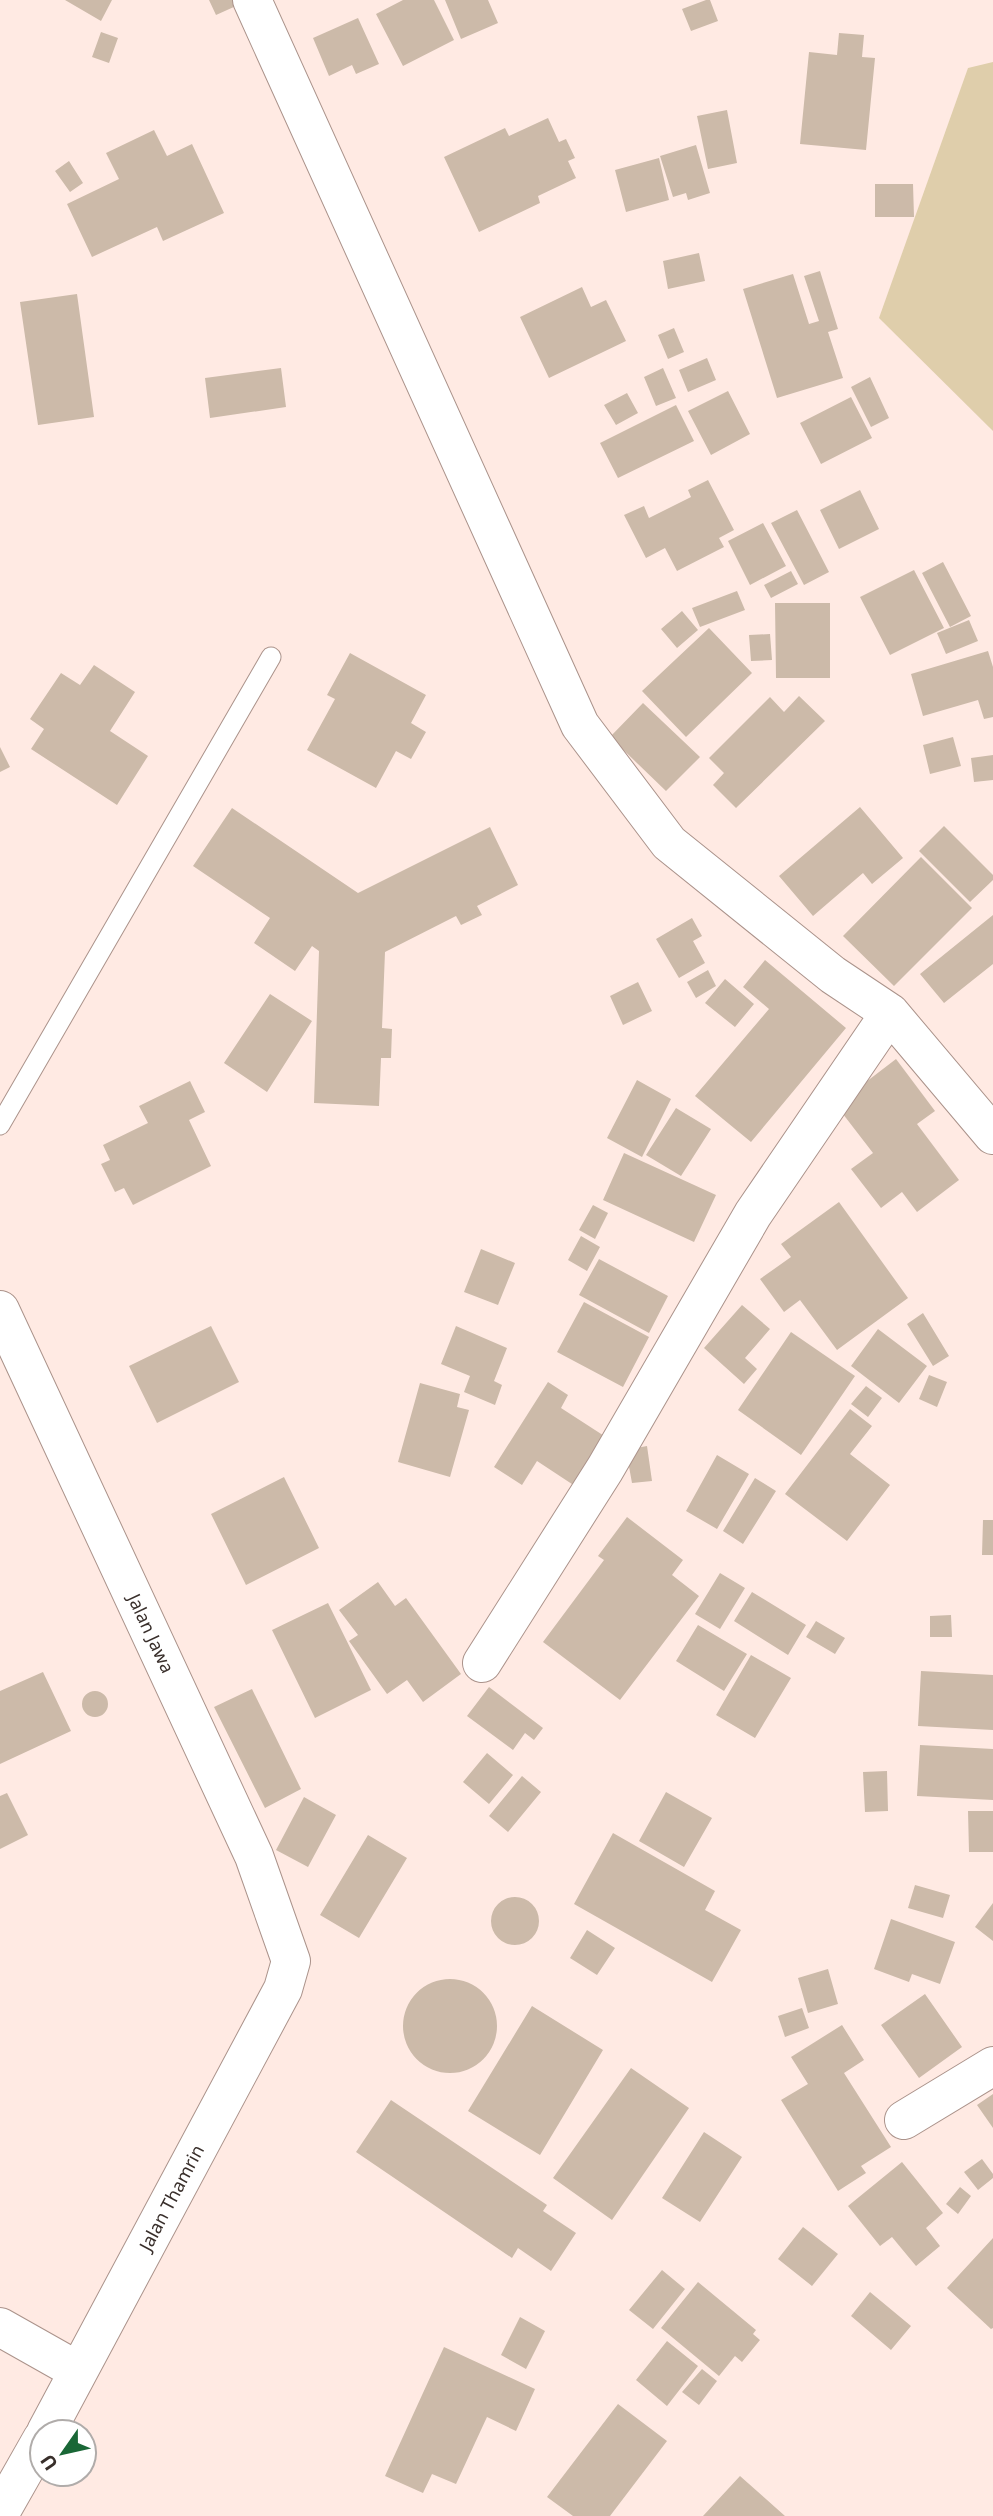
<svg xmlns="http://www.w3.org/2000/svg" width="993" height="2516" font-family="'Noto Sans',sans-serif">
	<rect width="100%" height="100%" fill="#ffeae3"/>
	<!-- green -->
	<path fill="#dfceab" d="M993 62V431L879 318 968 68Z"/>
	<!-- building -->
	<path fill="#ccbaa9" d="M65 0H112L101 21Z
		M209 0H233L236 6 216 15Z
		M403 0H434L454 40 403 66 376 14Z
		M445 0H488L498 23 461 39Z
		M706 0H710L718 21 691 31 682 9Z
		M358 18 379 64 356 74 352 65 329 76 313 38Z
		M101 32 118 38 109 63 92 57Z
		M839 33 864 35 862 57 875 58 866 150 800 144 809 52 837 55Z
		M727 110 737 163 708 169 697 116Z
		M548 118 559 142 566 139 575 158 568 161 576 178 538 196 540 203 479 232 444 157 505 128 509 136Z
		M154 130 167 156 192 144 224 213 163 241 157 227 92 257 67 204 119 179 106 153Z
		M696 145 710 193 688 200 686 193 673 197 660 156Z
		M659 158 669 200 626 212 615 170Z
		M69 161 83 183 70 192 55 171Z
		M875 184H913L914 217H875Z
		M699 253 705 281 668 289 663 261Z
		M820 271 838 329 828 332 843 378 777 398 743 289 793 274 809 324 819 321 804 276Z
		M582 287 591 307 606 300 626 341 549 378 520 317Z
		M77 294 94 417 38 425 20 302Z
		M674 328 684 352 668 359 658 335Z
		M707 358 716 380 688 392 679 370Z
		M281 368 286 407 210 418 205 378Z
		M663 368 676 398 656 406 644 377Z
		M870 377 889 418 871 427 851 387Z
		M728 391 750 434 711 455 688 411Z
		M627 393 638 413 616 425 604 405Z
		M851 397 872 438 821 464 800 423Z
		M676 405 694 441 618 478 600 443Z
		M708 480 734 530 719 538 724 547 677 571 665 548 646 558 624 515 644 506 649 518 691 497 688 490Z
		M860 490 879 529 839 549 820 510Z
		M797 510 829 572 804 585 771 523Z
		M763 523 786 566 750 585 728 541Z
		M943 562 971 616 950 627 922 573Z
		M914 570 944 628 890 655 860 597Z
		M791 571 798 584 771 598 764 585Z
		M737 591 745 610 700 627 692 608Z
		M775 603H830V678H776Z
		M682 611 698 630 677 648 661 629Z
		M969 620 978 641 946 654 937 633Z
		M709 628 752 673 686 737 642 691Z
		M770 634 772 660 751 661 749 635Z
		M988 651 993 667V717L984 719 978 700 923 716 911 674Z
		M350 653 426 695 411 723 426 732 411 759 396 751 376 788 307 750 335 699 327 695Z
		M94 665 135 692 110 731 148 756 117 805 31 749 44 729 30 719 61 673 80 685Z
		M799 696 825 721 736 808 713 785 724 773 709 758 770 697 784 712Z
		M643 703 700 757 666 791 610 737Z
		M953 737 961 766 930 774 923 745Z
		M0 747 10 767 0 772Z
		M993 755V780L974 782 971 758Z
		M860 807 903 858 872 884 863 873 813 916 779 876Z
		M232 808 358 893 490 827 518 885 477 906 482 915 461 925 456 916 385 952 382 1028 392 1029 391 1058H381L379 1106 314 1103 319 951 312 946 295 971 254 943 270 918 193 866Z
		M944 826 993 875V880L970 902 919 851Z
		M921 857 972 908 894 986 843 936Z
		M993 915V964L944 1003 920 974Z
		M692 918 702 936 693 941 705 963 679 978 656 939Z
		M765 960 846 1028 751 1142 695 1096 769 1009 743 987Z
		M708 970 716 986 696 998 687 982Z
		M725 979 754 1004 735 1027 705 1003Z
		M638 982 652 1011 623 1025 610 996Z
		M270 994 312 1021 267 1092 224 1063Z
		M896 1059 935 1111 917 1124 959 1180 917 1212 902 1192 881 1208 851 1169 873 1153 836 1105Z
		M637 1080 671 1099 642 1157 607 1138Z
		M190 1081 205 1112 189 1120 211 1166 133 1205 124 1188 115 1192 101 1164 110 1160 103 1145 148 1123 139 1106Z
		M676 1108 711 1129 681 1176 646 1155Z
		M624 1153 716 1195 694 1242 603 1200Z
		M839 1202 908 1298 837 1350 800 1300 784 1312 760 1279 791 1257 781 1244Z
		M593 1205 608 1213 595 1239 579 1230Z
		M581 1236 600 1247 587 1271 568 1260Z
		M481 1249 515 1263 498 1305 464 1292Z
		M599 1259 668 1296 649 1333 579 1295Z
		M584 1302 649 1337 623 1387 557 1352Z
		M742 1305 770 1329 745 1358 757 1369 744 1384 704 1348Z
		M923 1313 949 1356 933 1366 907 1324Z
		M211 1326 239 1382 157 1423 129 1366Z
		M456 1326 507 1348 494 1381 502 1385 495 1405 464 1392 470 1376 441 1364Z
		M878 1329 927 1366 899 1403 851 1366Z
		M791 1332 855 1376 801 1455 738 1410Z
		M929 1375 947 1382 937 1407 919 1399Z
		M548 1382 568 1395 561 1408 612 1441 581 1490 537 1461 522 1485 494 1467Z
		M420 1383 460 1394 457 1407 469 1410 450 1477 398 1462Z
		M866 1386 882 1398 868 1417 851 1404Z
		M850 1409 872 1426 850 1454 890 1485 847 1541 785 1494Z
		M647 1446 652 1481 632 1483 626 1450Z
		M717 1455 749 1474 717 1529 686 1511Z
		M284 1477 319 1548 246 1585 211 1514Z
		M755 1478 776 1491 743 1544 723 1531Z
		M627 1517 683 1560 672 1575 699 1596 620 1700 543 1642 604 1560 598 1556Z
		M983 1520H993V1555H982Z
		M720 1573 745 1588 720 1629 695 1614Z
		M378 1582 395 1606 406 1598 461 1674 423 1702 407 1680 387 1694 349 1641 358 1635 339 1610Z
		M752 1592 806 1625 788 1655 734 1621Z
		M328 1603 371 1690 315 1718 272 1630Z
		M951 1615 952 1637H930V1616Z
		M816 1621 845 1638 835 1654 806 1637Z
		M698 1625 747 1654 724 1691 676 1661Z
		M751 1655 791 1678 755 1738 716 1715Z
		M921 1671 993 1675V1730L918 1726Z
		M43 1672 71 1731 0 1764V1691Z
		M489 1687 543 1728 534 1740 525 1733 513 1750 467 1716Z
		M252 1689 301 1789 265 1808 214 1707Z
		M82 1704a13 13 0 1 1 26 0a13 13 0 1 1-26 0Z
		M920 1745 993 1749V1800L917 1796Z
		M487 1753 513 1775 489 1804 463 1782Z
		M887 1771 888 1811 865 1812 863 1772Z
		M522 1776 541 1792 508 1832 489 1816Z
		M666 1792 712 1818 684 1867 639 1841Z
		M7 1793 28 1835 0 1849V1796Z
		M304 1797 336 1815 308 1867 276 1850Z
		M968 1811H993V1852H969Z
		M613 1833 715 1891 705 1910 741 1930 712 1982 574 1904Z
		M368 1835 407 1858 359 1938 320 1915Z
		M915 1885 950 1895 943 1918 908 1908Z
		M491 1921a24 24 0 1 1 48 0a24 24 0 1 1-48 0Z
		M993 1903V1941L975 1927Z
		M891 1919 955 1942 940 1984 912 1974 909 1982 874 1969Z
		M587 1930 615 1948 597 1975 570 1958Z
		M828 1969 838 2004 808 2013 798 1978Z
		M403 2026a47 47 0 1 1 94 0a47 47 0 1 1-94 0Z
		M925 1994 962 2047 919 2078 881 2025Z
		M532 2006 603 2050 540 2155 468 2111Z
		M802 2008 809 2028 785 2037 778 2016Z
		M842 2025 864 2060 844 2073 891 2147 861 2166 866 2173 838 2191 781 2100 808 2084 791 2057Z
		M631 2068 689 2108 612 2220 553 2178Z
		M993 2094V2128L977 2105Z
		M391 2100 547 2205 543 2211 576 2233 551 2271 518 2248 512 2258 356 2152Z
		M704 2132 742 2157 700 2222 662 2198Z
		M982 2159 993 2174V2178L978 2190 964 2172Z
		M902 2162 943 2213 926 2228 940 2246 916 2266 892 2237 880 2246 848 2206Z
		M960 2187 971 2196 958 2214 946 2204Z
		M803 2227 838 2254 812 2286 778 2259Z
		M993 2238V2328L991 2329 947 2288Z
		M662 2270 685 2289 653 2329 629 2310Z
		M698 2282 756 2330 753 2334 760 2340 742 2362 735 2356 719 2376 661 2328Z
		M870 2292 911 2326 891 2350 851 2316Z
		M520 2317 545 2331 526 2369 501 2355Z
		M667 2341 698 2366 667 2406 636 2380Z
		M444 2347 535 2389 516 2431 487 2417 456 2484 432 2474 423 2493 385 2476Z
		M702 2369 717 2381 699 2405 682 2392Z
		M618 2404 667 2441 610 2516H573L547 2497Z
		M740 2476 785 2516H703Z"/>
	<g fill="none" stroke-linecap="round" stroke-linejoin="round">
		<defs>
			<path id="lane" d="M0 1125 271 657"/>
			<path id="street" d="M252 0 580 725 669 843 833 975 890 1013 993 1135
				M482 1663 605 1469 753 1214 890 1013
				M904 2120 993 2066
				M0 2327 78 2371"/>
			<g id="secondary">
				<path id="s1" d="M0 1310 254 1856 291 1961 283 1989 46 2432"/>
				<path d="M0 2513 42 2439"/>
			</g>
		</defs>
		<!-- lane casing -->
		<use href="#lane" stroke="#ab938b" stroke-width="21"/>
		<!-- street casing -->
		<use href="#street" stroke="#ab938b" stroke-width="40"/>
		<!-- secondary casing -->
		<use href="#secondary" stroke="#ab938b" stroke-width="40"/>
		<!-- lane -->
		<use href="#lane" stroke="#fff" stroke-width="19"/>
		<!-- street -->
		<use href="#street" stroke="#fff" stroke-width="38"/>
		<!-- secondary -->
		<use href="#secondary" stroke="#fff" stroke-width="38"/>
	</g>
	<g text-anchor="middle" stroke-width="5" stroke-linejoin="round" paint-order="stroke">
		<!-- street labels -->
		<g font-size="18" fill="#392f2b" stroke="#fff">
			<text dy="6" stroke="none"><textPath href="#s1" startOffset="357">Jalan Jawa</textPath></text>
			<text transform="translate(172 2198) rotate(-62)" y="6">Jalan Thamrin</text>
		</g>
	</g>
	<!-- north arrow -->
	<g transform="translate(63 2453) rotate(236)"><circle r="33" fill="#ffffff" stroke="#b0acaa" stroke-width="2"/>
	<path d="M0-5L12 26L0 18L-12 26Z" fill="#196736"/>
	<text y="-10" font-size="19" font-weight="bold" text-anchor="middle" fill="#392f2b">U</text>
	</g>
</svg>
